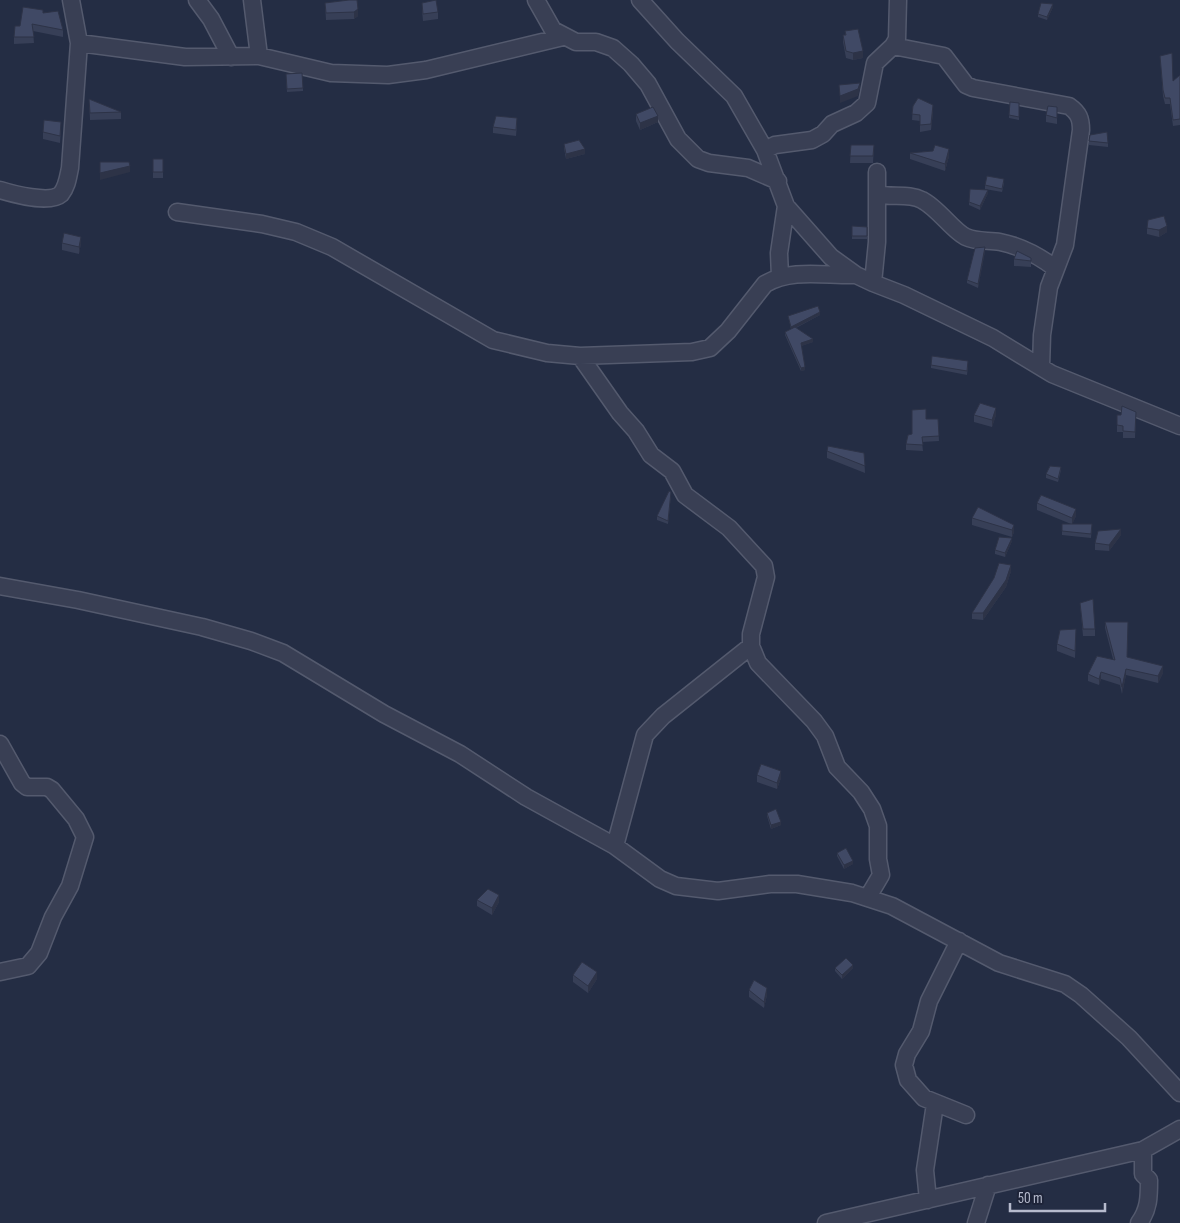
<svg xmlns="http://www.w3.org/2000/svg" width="1180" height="1223" font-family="'Sofia Sans Condensed',sans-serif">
	<rect width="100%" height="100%" fill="#242d44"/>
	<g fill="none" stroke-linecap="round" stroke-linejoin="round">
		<defs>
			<path id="minor" d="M197 0 211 19 231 57
				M252 0 259 56
				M536 0 553 30 576 42H596L613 48 631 64 648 84 678 139 698 159 709 163 748 168 778 181
				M640 0 677 41 734 96 765 150 786 206 831 257 856 275 873 283 904 295 993 338 1052 374 1180 426
				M79 43 185 57 259 56 331 73 388 75 426 70 563 37
				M893 46 944 56 966 85 973 88 1069 106C1079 113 1081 119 1081 130L1065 245 1049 287 1042 335 1041 367
				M765 150 775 145 812 140 823 134 832 124 856 113 867 103 875 63 893 46 897 39 898 0
				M0 190C13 194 50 204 61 194 67 187 68 177 70 168L79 43 71 0
				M877 194C891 198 909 193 922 200 938 208 954 232 966 237 976 242 989 240 1000 242 1020 246 1039 256 1055 268
				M177 212 262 224 296 232 332 247 493 340 547 353 580 356 692 352 710 348 728 331 765 284C792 268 825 276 856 275
				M780 277 779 253 786 206
				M873 283 877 242V172
				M580 356 620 413 636 431 651 455 672 471 685 495 729 528 764 566 766 577 751 634V646L758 663 814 721 825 736 837 767 861 792 872 809 878 826V859L881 875 868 897
				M0 586 78 600 202 627 251 641 283 653 384 714 460 754 526 797 615 846 660 879 676 886 718 891 770 884H797L852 893 892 906 999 963 1065 984 1081 995 1129 1038 1180 1093
				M0 744 22 783 27 787H47L52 790 76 819 85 837 70 886 53 917 39 953 28 966 0 972
				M615 846 645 735 663 716 751 646
				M959 941 929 1001 921 1031 907 1054 904 1065 908 1080 924 1098 966 1115
				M928 1200 925 1170 935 1104
				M826 1223 1143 1150 1180 1129
				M976 1223 988 1185
				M1139 1223C1149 1209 1149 1197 1149 1180L1143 1174V1150"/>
		</defs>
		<!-- minor casing -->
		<use href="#minor" stroke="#545a6e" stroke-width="19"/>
		<!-- minor -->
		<use href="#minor" stroke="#393f54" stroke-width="16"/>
	</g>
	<!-- wall -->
	<path fill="#373f57" d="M349 0 358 16 354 19 326 20 325 3Z
		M422 3 438 12V19L423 21 422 10Z
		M1053 7 1047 20 1038 17V14Z
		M43 13 63 30V37L33 31 34 43 14 44V37L20 26Z
		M845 31 863 58 853 60 846 58 843 42V35H845Z
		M1160 56 1173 81 1180 75V125L1173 126 1170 104H1165L1163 96Z
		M286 74 303 88V91L287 92Z
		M89 99 121 112V119L90 120Z
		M1019 103V120L1009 118V115Z
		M913 106 933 112 931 130 920 132V121L912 120Z
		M636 114 658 122 640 130 636 121Z
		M1046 115 1057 118V124L1046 122Z
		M517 124 516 136 493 133V127Z
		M61 129 60 143 43 139V132Z
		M1089 141 1108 143V147L1089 145Z
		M564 144 585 154 566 159 564 148Z
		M851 145H874L873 163H850Z
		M933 151 949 156 945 171 910 159V153Z
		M153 159H163V178H153Z
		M1004 183 1002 192 985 189V185Z
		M988 193 980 210 969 205V202Z
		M852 226 867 227V239H852Z
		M1147 228 1167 232 1159 237 1147 234Z
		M62 243H81L79 254 62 250Z
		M985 251 978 288 967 283V280Z
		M1031 258V267L1014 266V259Z
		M820 315 796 328 813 342 801 346 805 370 801 371 785 335V332L791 329 788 316Z
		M931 365H968L967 375 931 368Z
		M1136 412 1135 438H1123V432H1117V415H1121Z
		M974 415H996L992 427 974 422Z
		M926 419H938L939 441 922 442 923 451 906 450V444L912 434Z
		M827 451 864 453 865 473 827 458Z
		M1061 470 1058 482 1046 478V474Z
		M671 495 668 524 657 520V516Z
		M1037 503 1076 516 1072 524H1092L1091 538 1062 535V524H1071L1037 510Z
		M972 518 1014 525V532L1012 537 972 525Z
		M1121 535 1109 551 1095 550V543Z
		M1012 541 1005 557 995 554V550Z
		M1011 571 1006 587 983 620 972 619V613Z
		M1080 603 1095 629V636H1083Z
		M1105 622 1127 658 1163 673 1158 683 1126 675 1122 694 1120 685 1101 679 1099 685 1088 681V674L1113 659 1105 628Z
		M1076 636 1075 658 1057 651V644Z
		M757 775 781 778 777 789 757 782Z
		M767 813 781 825 771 829 767 816Z
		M837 853 853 864 844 869 837 856Z
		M477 900 499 902 492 915 477 906Z
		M835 968H853L842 979 835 971Z
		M573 975 597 979 588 993 573 982Z
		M749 990 767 995 764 1008 749 997Z"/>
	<!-- shaded-wall -->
	<path fill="#2d3347" d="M1053 4V7L1047 20V17Z
		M358 9V16L354 19V12Z
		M863 51V58L853 60V53Z
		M860 83V89L858 96 840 103V96Z
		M933 105V112L931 130V124Z
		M658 116V122L640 130V123Z
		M585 149V154L566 159V154Z
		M949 149V156L945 171V164Z
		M130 166V172L100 180V173Z
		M988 190V193L980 210V206Z
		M1167 226V232L1159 237V230Z
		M81 237V243L79 254V247Z
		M985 247V251L978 288V284Z
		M820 312V315L791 330V327Z
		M813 339V342L801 346V343Z
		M805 367V370L801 371V368Z
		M996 408V415L992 427V420Z
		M1076 509V516L1072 525V518Z
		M1014 525V532L1012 537V530Z
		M1121 529V535L1109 551V545Z
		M1012 538V541L1005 557V553Z
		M1011 565V571L1006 587 983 620V613Z
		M1163 666V673L1158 683V676Z
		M1126 669V675L1122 694V687Z
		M1101 672V679L1099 685V679Z
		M781 771V778L777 789V783Z
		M781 822V825L771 829V825Z
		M853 861V864L844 869V865Z
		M499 895V902L492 915V908Z
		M853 965V968L842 979V975Z
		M597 972V979L588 993V986Z
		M767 988V995L764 1008V1002Z"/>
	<!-- building -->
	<path fill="#404965" stroke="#2d3347" d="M349 0H357L358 9 354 12 326 13 325 3Z
		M436 0 438 12 423 14 422 3Z
		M1041 3 1053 4 1047 17 1038 14Z
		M23 7 43 10V13L58 11 63 30 32 24 34 37H14L15 26H20Z
		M858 29 863 51 853 53 846 51 843 35H846L845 31Z
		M1172 53 1173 81 1180 75V119L1173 120 1170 98H1165L1163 90 1160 56Z
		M302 73 303 88 287 89 286 74Z
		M860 83 858 89 840 96 839 85Z
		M918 98 933 105 931 124 920 125V115L912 114 913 106Z
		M89 99 121 112 90 113Z
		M1010 102 1019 103V117L1009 115Z
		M1048 106 1057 107V118L1046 115Z
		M653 107 658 116 640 123 636 114Z
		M496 116 517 118 516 130 493 127Z
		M44 120 61 122 60 136 43 132Z
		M1107 132 1108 143 1089 141 1090 135Z
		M579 140 585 149 566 154 564 144Z
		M851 145H874L873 156H850Z
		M935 145 949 149 945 164 910 153 933 151Z
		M153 159H163V172H153Z
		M100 162H129L130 166 100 173Z
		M987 176 1004 179 1002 189 985 185Z
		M970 189 988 190 980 206 969 202Z
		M1164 216 1167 226 1159 230 1147 228 1148 220Z
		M852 226 867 227V236H852Z
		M64 233 81 237 79 247 62 243Z
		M985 247 978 284 967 280 975 248Z
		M1017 251 1031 258V261L1014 259Z
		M818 306 820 312 791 327 788 316Z
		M795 327 813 339 801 343 805 367 801 368 785 332Z
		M932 356 968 361 967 371 931 365Z
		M980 403 996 408 992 420 974 415Z
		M1122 406 1136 412 1135 432 1123 431V426L1117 425V415H1121Z
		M926 409V419H938L939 436 922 437 923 445 906 444 908 435 912 434V410Z
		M828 446 864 453 865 466 827 451Z
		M1050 466 1061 467 1058 479 1046 474Z
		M669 491 671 492 668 521 657 516Z
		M1041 495 1076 509 1072 518 1037 503Z
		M978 507 1014 525 1012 530 972 518Z
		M1062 524H1092L1091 534 1062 531Z
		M1121 529 1109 545 1095 543 1098 531Z
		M999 537 1012 538 1005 553 995 550Z
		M999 563 1011 565 1006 580 983 613H972L994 578Z
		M1093 599 1095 629H1083L1080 603Z
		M1105 622H1128L1127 657 1163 666 1158 676 1126 669 1122 687 1120 678 1101 672 1099 679 1088 674 1097 656 1115 660Z
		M1076 629 1075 651 1057 644 1060 630Z
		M761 764 781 771 777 783 757 775Z
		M776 809 781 822 771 825 767 813Z
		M846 848 853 861 844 865 837 853Z
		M488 889 499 895 492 908 477 900Z
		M846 958 853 965 842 975 835 968Z
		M582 962 597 972 588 986 573 975Z
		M754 980 767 988 764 1002 749 990Z"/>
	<!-- scale -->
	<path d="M1010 1203v8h95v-8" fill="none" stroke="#b6bbcd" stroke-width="2.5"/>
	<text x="1018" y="1203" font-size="15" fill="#b6bbcd" stroke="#1e2439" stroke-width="4" paint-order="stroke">50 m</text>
</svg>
